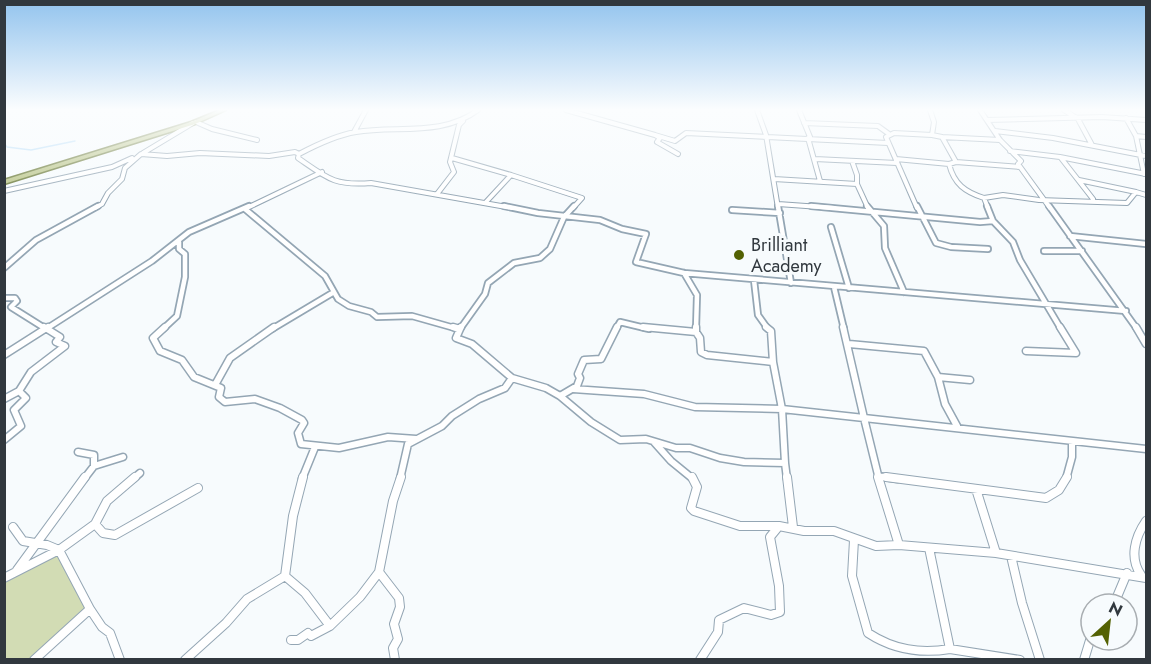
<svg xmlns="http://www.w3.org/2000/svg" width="1151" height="664" font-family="Jost,sans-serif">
	<rect width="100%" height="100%" fill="#f7fbfd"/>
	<!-- green -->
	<path fill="#d2dcb4" d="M61 553 87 611 32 659H5L4 581Z"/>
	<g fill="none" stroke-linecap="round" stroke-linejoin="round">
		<!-- stream -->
		<path stroke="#b5dcf8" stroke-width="1.5" d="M4 143 7 147 31 150 75 141"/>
		<defs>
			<path id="street-far3" d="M478 110C442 137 396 125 356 132 337 135 316 145 299 154L298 158C327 178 334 186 371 183L512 208
				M566 110 655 135 660 138 657 142 678 154
				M757 110 766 135 778 208
				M799 110 810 137 808 138 820 181
				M980 110 1000 140 1021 161 1018 164 1050 208
				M1064 110 1078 119 1092 145
				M1126 118 1136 136 1144 174
				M987 120 1102 117 1146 120
				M196 122 212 129 257 140
				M804 123 878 126 889 134
				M995 131 1053 138 1146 156
				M354 132 366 110
				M655 135 675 141 686 133 888 143
				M1136 136 1146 137
				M942 137 1000 140
				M1010 151 1060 157 1146 174
				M143 153 193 123
				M452 158 511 175 486 202
				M1061 158 1093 199
				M815 159 897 163
				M896 159 949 164 956 162 942 137 932 135 934 122 930 110
				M956 162 1020 167
				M949 164C954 184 965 192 984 198L988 208
				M511 175 582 198 573 208
				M774 179 857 184V175L852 161
				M1079 180 1136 192
				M857 184 868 208
				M4 191 112 167 132 158
				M437 194 454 172 450 162 459 125 463 121
				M984 198 1003 195 1039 200 1127 203 1136 192 1146 195
				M778 204 834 208
				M95 208 102 204 108 193 122 179 125 168 141 154 167 156 200 153 269 156 295 152 299 154
				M247 208 322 172
				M917 208 886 137 894 133 932 135"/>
			<path id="street-far2" d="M504 206 538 213 600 220 622 229 646 234 636 262 684 273 1126 311
				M778 206 791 283
				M811 206 980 222 993 221
				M867 206 884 226 885 248 904 292
				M917 206 936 243 951 247 988 249
				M987 206 993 221 1013 242 1020 260 1061 329
				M1049 206 1137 329
				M245 209 325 276 338 299 349 306 371 312 377 317 412 316 458 329
				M732 210 780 213
				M831 227 849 288
				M1070 236 1146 244
				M1044 251H1082
				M4 268 36 240 98 206
				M684 273 697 295 696 329
				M754 280 758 315 768 329
				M834 287 844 329
				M4 298H15L17 301 11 307 46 329
				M46 329 152 261 189 232 249 206
				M163 329 177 316 185 277V254L179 249V242
				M272 329 334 292
				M460 329 485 294 488 283 514 263 540 258 550 249 564 217 574 206
				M616 329 620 322 649 329"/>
			<path id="street-far1" d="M165 327 153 338 160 351 182 360 194 377 221 388 219 397 225 402 255 399 280 408 302 420 304 423 298 433 301 444 339 448 388 437 416 439
				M453 327 460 329 456 338 472 344 512 378 546 388 560 396 591 422 620 440 646 439 676 448H690L720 458 744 462 785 463 782 409 864 418 879 479
				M643 327 696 332 700 338 701 352 707 355 773 362
				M843 327 864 418 1146 449
				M1136 327 1146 344
				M460 329 461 327
				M696 332V327
				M849 344 924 351 938 377 945 404 957 426
				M1026 351 1076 353 1060 327
				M4 355 48 327
				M938 377 970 380
				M215 385 230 358 274 327
				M573 389 644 394 695 407 782 409 773 362 771 331 766 327
				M560 396 577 386 580 378 578 374 584 360 601 359 617 327
				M4 399 19 391 31 372 65 346 56 342 60 337 44 327
				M4 440 21 426 14 410 26 398 19 391
				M654 442 671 461 693 479
				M78 452 94 455V466
				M785 463 787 479
				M878 476 898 479
				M84 479 94 466 123 457
				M133 479 140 473
				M302 479 315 447
				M400 479 408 444 442 426 452 416 479 399 505 388 512 378
				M1066 479 1072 457V441"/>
			<path id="street" d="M692 477 697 487 691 508 694 511 740 526H779
				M787 477 793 527
				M878 477 899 545
				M886 477 1046 498 1059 490 1067 477
				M976 489 996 553
				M95 524 107 501 135 477
				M13 527 23 541 47 545 59 550 95 524 103 533 115 535 198 488
				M854 540 852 576 868 633C894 650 920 654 950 649L929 548
				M1011 556 1022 603 1040 660
				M17 570 85 477
				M1141 575C1129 558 1135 537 1146 521
				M285 576 305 593 330 626 360 597 379 572
				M4 578 59 550 90 609 34 660
				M1114 604 1127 573
				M90 609 102 627 110 633 120 660
				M291 640H298L308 633 311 636 330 626
				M950 649 1020 660
				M185 660 226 623 247 599 285 576 293 516 303 477
				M395 660 393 648 398 639 394 624 400 607 399 598 379 572 393 501 401 477
				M700 660 718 632 719 620 744 608 771 615 780 612 779 586 770 537 779 526 804 531H834L876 546 899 545 996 553 1146 578
				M1084 660 1091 637"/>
			<path id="primary" d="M220 110H226L195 124 4 184V180L191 122Z"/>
		</defs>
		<!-- street-far3 casing -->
		<use href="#street-far3" stroke="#94a6b4" stroke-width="6"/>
		<!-- street-far2 casing -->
		<use href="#street-far2" stroke="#94a6b4" stroke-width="8"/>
		<!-- street-far1 casing -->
		<use href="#street-far1" stroke="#94a6b4" stroke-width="9"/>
		<!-- street casing -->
		<use href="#street" stroke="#94a6b4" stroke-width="10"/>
		<!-- primary casing -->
		<use href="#primary" stroke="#6b7a38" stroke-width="3"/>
		<!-- street-far3 -->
		<use href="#street-far3" stroke="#fff" stroke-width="4"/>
		<!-- street-far2 -->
		<use href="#street-far2" stroke="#fff" stroke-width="4.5"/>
		<!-- street-far1 -->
		<use href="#street-far1" stroke="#fff" stroke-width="6"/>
		<!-- street -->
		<use href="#street" stroke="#fff" stroke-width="8"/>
		<!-- primary -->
		<use href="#primary" fill="#b9c486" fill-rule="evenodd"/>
	</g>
	<!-- sky -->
	<linearGradient id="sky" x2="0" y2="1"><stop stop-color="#93c4ee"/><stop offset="0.54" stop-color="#fbfdfe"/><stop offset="1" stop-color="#fbfdfe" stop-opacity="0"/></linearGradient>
	<rect width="1151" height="203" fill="url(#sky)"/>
	<!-- markers -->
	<circle fill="#536103" stroke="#f7fbfd" stroke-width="2" cx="739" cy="255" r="6"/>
	<g text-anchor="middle" stroke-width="6" stroke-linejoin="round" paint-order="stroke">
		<!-- poi labels -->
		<g font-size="18" fill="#31383e" stroke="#f7fbfd" text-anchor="start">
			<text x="751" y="251">Brilliant<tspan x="751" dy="21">Academy</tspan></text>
		</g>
	</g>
	<!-- border -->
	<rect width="1151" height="664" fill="none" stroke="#31383e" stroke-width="12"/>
	<!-- north arrow -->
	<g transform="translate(1109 622) rotate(27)"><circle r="28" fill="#f7fbfd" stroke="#a8adb1" stroke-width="1.5"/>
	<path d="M0-4.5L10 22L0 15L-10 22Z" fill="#536103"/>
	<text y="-9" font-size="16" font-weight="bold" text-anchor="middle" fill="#31383e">N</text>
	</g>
</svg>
